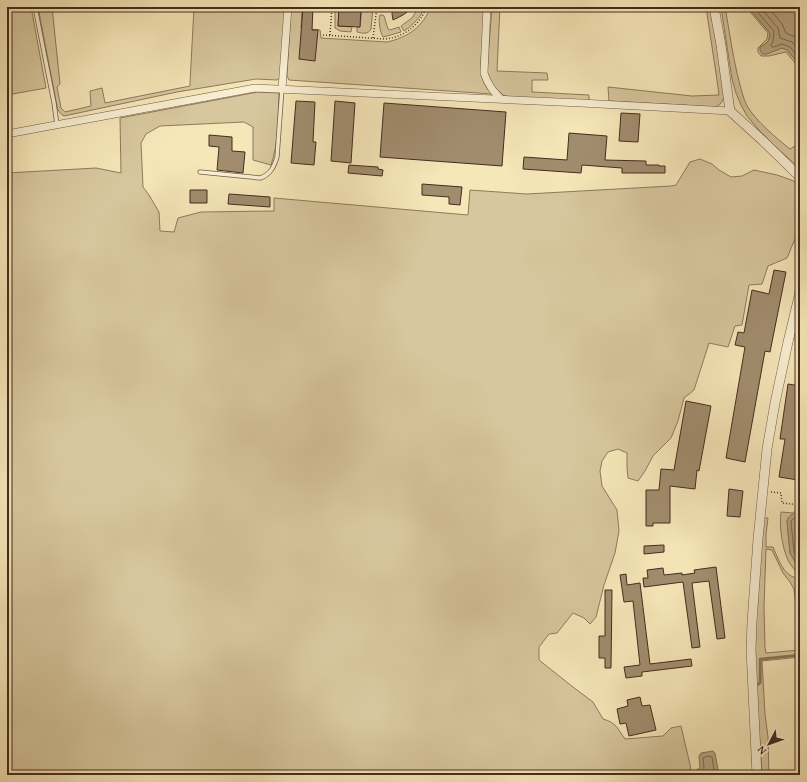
<svg xmlns="http://www.w3.org/2000/svg" width="807" height="782" font-family="'Gentium Book Plus',serif">
	<rect width="100%" height="100%" fill="#f6e7b9"/>
	<filter id="stains"><feTurbulence type="fractalNoise" baseFrequency=".005" numOctaves="4"/><feColorMatrix values="0 0 0 0 .2 0 0 0 0 .09 0 0 0 0 .02 0 0 0 .5 -.17"/></filter>
	<radialGradient id="worn" r=".72"><stop offset=".6" stop-color="#630" stop-opacity="0"/><stop offset="1" stop-color="#630" stop-opacity=".3"/></radialGradient>
	<!-- green -->
	<path fill="#d8c79e" stroke="#8e7a5e" d="M23 7H31L46 88 7 95V10Z
		M38 7H52L60 84 57 87 61 108 65 112 91 106 90 91 102 88 105 103 190 86V83L194 7H286L281 77 277 80 256 79 177 92 64 116C60 114 58 111 57 106Z
		M291 7H302L301 28 320 30 321 38 387 42C409 37 422 27 431 7H476V10L481 11 484 14C484 24 483 35 482 46 481 63 478 81 492 94L289 80 287 76Z
		M335 7H339L338 26 352 27 351 32 340 31 335 28Z
		M362 7H373L371 29C368 35 362 33 357 32V27H360Z
		M419 7H425C420 18 413 25 404 31L401 26 412 18Z
		M492 7H500L497 71 547 73 548 80H532V92L589 95V101L508 97 503 95 492 85 487 72Z
		M706 7H711L725 90C724 98 723 104 715 107L609 101 608 87 692 96 719 95 717 80Z
		M721 7H725C729 29 732 51 737 73 740 84 742 96 747 106 757 122 775 137 790 149L800 143V168L798 167 776 147 757 128 747 116 741 105 736 93 732 79Z
		M746 7H748L770 33C769 42 768 43 760 47L771 52 782 48 787 50 800 65V69L786 52 769 56H761L758 52V48L767 39 768 33Z
		M380 15H383L384 16 388 29 390 30 399 27 401 32 387 36 383 37C380 32 378 21 380 15Z
		M258 92 279 93C278 116 279 142 271 165L253 160V127L244 122 160 126 146 134 141 143 143 187 149 195 159 212 160 231 174 232 178 218 201 212 274 211V198L468 215 470 190 527 194 671 186 676 185 690 162 700 159 712 164 719 170 731 177 742 176 754 170 777 175 794 181 800 188V227L787 258 768 266 762 284 749 285 742 325 735 326 728 347 709 343 694 390 684 398 678 421 671 438 653 456 645 471 638 481 628 478 627 468V453L618 449 608 452 602 461 600 471 602 486 617 510 619 531 615 553 604 585 596 617 590 624 584 618 573 613 557 633 549 634 539 647V660L573 687 593 702 603 719C617 723 617 728 625 739L663 736 671 728 681 726 691 769 683 774 679 775H7V173L96 168 121 173 120 118Z
		M800 305V336L794 331Z
		M781 512 793 513 788 518 787 521 790 553 800 570V640L794 589 790 582 783 573 772 550 766 549 764 607 765 648 766 653 800 650V655L760 659V682L757 684 758 685 761 683V660L795 656H800V657L762 661 765 714 768 737 769 775H762L754 652 759 566 764 518H768L766 534V547H773C778 558 783 575 796 578L799 576C796 571 791 566 788 560 782 547 779 526 781 512Z"/>
	<!-- water -->
	<path fill="#b9a784" stroke="#8a765b" d="M748 7H794L800 14V65L787 50 782 48 767 54H762L760 50V47C768 43 769 42 770 33Z
		M800 504V570L790 553 787 521C789 514 797 513 800 504Z
		M713 751 715 753 719 775H698L697 769H700L699 756 701 753Z"/>
	<g fill="none" stroke-linecap="round" stroke-linejoin="round">
		<!-- shore -->
		<path stroke="#7e6a50" stroke-width="1" d="M753 7 774 31 773 41 771 45 772 47H774L782 44 790 47 800 59
			M760 7 778 28 780 38 792 42 800 51
			M768 7 782 24 786 33 795 37 800 42
			M800 513 792 520 791 522 794 552 800 563
			M702 775 704 768 703 758 705 757 710 756 712 757 715 775"/>
		<!-- stream -->
		<path stroke="#8a765b" stroke-width="2.5" d="M757 685 760 683V659L800 655"/>
	</g>
	<!-- building -->
	<path fill="#a18d6e" stroke="#442c1d" d="M303 7H313L312 30H318L315 61 299 59Z
		M339 7H361L360 27 338 26Z
		M393 7H414L403 15 393 20 392 14Z
		M296 101 315 102 313 142H316L314 165 291 163Z
		M335 101 355 103 351 163 331 161Z
		M384 103 506 112 502 166 380 157Z
		M621 113 640 114 638 142 619 141Z
		M569 133 607 136 605 160 646 161V165H659V166H665V173H622V168L582 165 581 173 523 169 524 157 567 160Z
		M209 135 232 137V151L245 152 243 173 217 170 219 147 209 146Z
		M349 165 378 167V169L383 170 382 176 348 173Z
		M422 184 462 187 460 205 449 204V197L422 195Z
		M190 190H207V203H190Z
		M229 194 270 197V207L228 204Z
		M774 270 786 272 770 352 765 351 745 462 726 458 745 347 735 345 738 332 744 333 752 290 769 294Z
		M788 384 800 386V467L798 480 779 477 785 439H780Z
		M686 401 711 406 699 471 697 470 695 489 670 486V523H653V526H646V490H659L661 469 674 470Z
		M729 489 743 491 740 517 727 516Z
		M664 545V552L644 554V546Z
		M716 567 725 638 717 639 709 581 692 583 700 647 692 648 683 582 644 587 643 578H648L647 570 663 568 664 575 682 573V575L695 573 694 570Z
		M626 574 627 585 640 583 650 664 691 659 692 666 642 672V676L626 678 624 667 640 665 633 601 624 602 620 575Z
		M605 590H612L611 668H605V658H599V636H605Z
		M640 697 642 706 650 705 656 730 629 736 626 723 620 724 617 709 628 706 627 700Z"/>
	<g fill="none" stroke-linecap="round" stroke-linejoin="round">
		<defs>
			<path id="service" d="M35 7 54 103 57 125
				M200 172 260 178C270 175 274 167 277 157L282 89"/>
			<path id="minor" d="M487 7 484 73C488 85 493 91 501 99
				M282 89 288 7
				M7 134 255 88 581 103 730 111"/>
			<path id="tertiary" d="M714 7 721 45 730 111 763 141 800 177
				M757 775 751 650 752 622 758 539 767 449 775 403 788 342 800 292"/>
		</defs>
		<!-- service casing -->
		<use href="#service" stroke="#705b44" stroke-width="5"/>
		<!-- minor casing -->
		<use href="#minor" stroke="#705b44" stroke-width="8"/>
		<!-- tertiary casing -->
		<use href="#tertiary" stroke="#705b44" stroke-width="10"/>
		<!-- path -->
		<path stroke="#442c1d" stroke-width="1.5" stroke-dasharray="1 2" stroke-linecap="butt" d="M323 35 385 39C405 37 419 25 427 7
			M330 35 332 7
			M373 38 377 7
			M771 492 781 493 782 503 800 505"/>
		<!-- service -->
		<use href="#service" stroke="#f9efd2" stroke-width="3.5"/>
		<!-- minor -->
		<use href="#minor" stroke="#f9efd2" stroke-width="7"/>
		<!-- tertiary -->
		<use href="#tertiary" stroke="#f9efd2" stroke-width="9"/>
	</g>
	<!-- margin -->
	<rect width="807" height="782" fill="none" stroke="#f6e7b9" stroke-width="24"/>
	<rect x="8" y="8" width="791" height="766" fill="none" stroke="#442c1d" stroke-width="2"/>
	<rect x="12" y="12" width="783" height="758" fill="none" stroke="#442c1d"/>
	<!-- north arrow -->
	<g transform="translate(769 744) rotate(229)" stroke="#f9efd2" stroke-width="3" paint-order="stroke">
	<path d="M0-3L7 15L0 10L-7 15Z" fill="#442c1d"/>
	<text y="-6" font-size="11" font-weight="bold" text-anchor="middle" fill="#442c1d">N</text>
	</g>
	<rect width="100%" height="100%" filter="url(#stains)"/>
	<rect width="100%" height="100%" fill="url(#worn)"/>
</svg>
